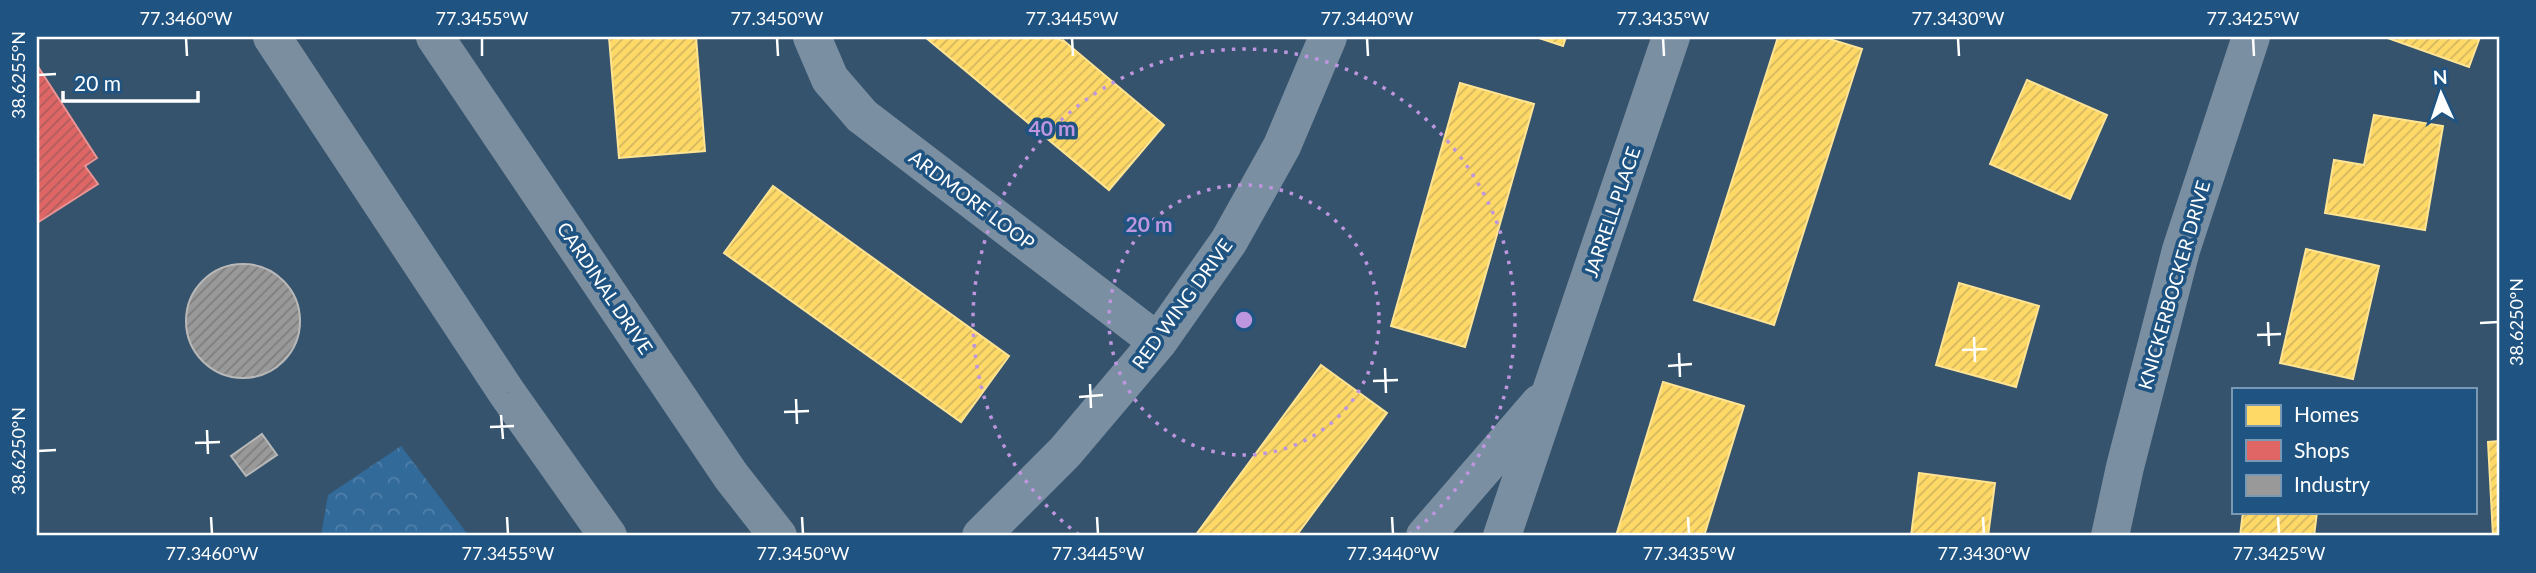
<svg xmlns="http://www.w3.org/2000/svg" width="2536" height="573" font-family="Lato,sans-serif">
	<defs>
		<pattern id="park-crowns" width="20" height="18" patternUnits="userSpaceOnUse" patternTransform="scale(1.75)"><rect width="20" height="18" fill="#326a9a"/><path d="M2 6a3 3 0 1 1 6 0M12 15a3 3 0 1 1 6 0" fill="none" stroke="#5180a9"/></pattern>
		<pattern id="homes-hatch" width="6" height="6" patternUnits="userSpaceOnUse" patternTransform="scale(1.75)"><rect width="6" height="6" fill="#ffd966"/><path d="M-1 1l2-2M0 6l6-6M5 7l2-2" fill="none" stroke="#d2b660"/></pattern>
		<pattern id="shops-hatch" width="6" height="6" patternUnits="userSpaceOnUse" patternTransform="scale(1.75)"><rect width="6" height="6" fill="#e06666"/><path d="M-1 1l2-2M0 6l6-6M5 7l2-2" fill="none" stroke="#ac5d5d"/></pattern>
		<pattern id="industry-hatch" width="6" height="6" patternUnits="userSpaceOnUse" patternTransform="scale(1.75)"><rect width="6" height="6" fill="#999"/><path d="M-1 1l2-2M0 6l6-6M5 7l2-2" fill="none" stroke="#7e7e7e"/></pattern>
	</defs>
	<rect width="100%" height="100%" fill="#35536c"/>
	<!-- park -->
	<path fill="url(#park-crowns)" d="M401 446 469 536H321L328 495Z"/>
	<!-- homes -->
	<path fill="url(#homes-hatch)" stroke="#ffe494" stroke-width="2" d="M609 37H696L705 151 619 158Z
		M925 37H1056L1062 41 1063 40 1164 125 1109 190Z
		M1536 37H1566L1563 46Z
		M1778 37H1823L1862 49 1774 325 1694 300Z
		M2385 37H2480L2469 67Z
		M2027 80 2107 115 2070 199 1990 164Z
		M1460 83 1534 104 1465 347 1391 326Z
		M2374 115 2443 126 2425 230 2325 213 2334 160 2364 165Z
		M773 186 1009 356 961 422 724 253Z
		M2306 249 2379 266 2353 379 2280 363Z
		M1959 283 2039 306 2016 387 1936 365Z
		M1321 365 1387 413 1296 536H1195Z
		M1663 382 1744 406 1704 536H1616Z
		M2499 441V536H2493L2488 442Z
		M1919 473 1995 483 1988 536H1911Z
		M2243 512H2317L2314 536H2240Z"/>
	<!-- shops -->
	<path fill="url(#shops-hatch)" stroke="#e99494" stroke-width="2" d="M37 65 97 158 85 166 98 184 37 223Z"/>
	<!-- industry -->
	<path fill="url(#industry-hatch)" stroke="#b8b8b8" stroke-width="2" d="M186 321a57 57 0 1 1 114 0a57 57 0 1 1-114 0Z
		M262 434 277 455 246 476 231 456Z"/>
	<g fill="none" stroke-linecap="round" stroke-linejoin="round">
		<!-- path -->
		<path stroke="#7b8fa2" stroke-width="4.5" stroke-dasharray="3.5 5" stroke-linecap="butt" d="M161 536H165"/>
		<!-- minor -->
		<path stroke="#7b8fa2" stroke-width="38" d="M812 37 830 79 862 116 1158 342
			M981 536 1065 452 1158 342 1229 241 1282 146 1328 37
			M1425 536 1540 403
			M1502 536 1671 37
			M2110 536 2125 467 2181 250 2251 37"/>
		<!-- major -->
		<path stroke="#7a8e9f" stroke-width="38" d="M272 37 507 393 608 536
			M435 37 731 476 778 536"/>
	</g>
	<!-- ticks -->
	<path fill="none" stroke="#fff" stroke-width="2.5" d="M186 38 187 56M482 38V56M777 38 778 56M1072 38 1073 56M1367 38 1368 56M1663 38 1664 56M1958 38 1959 56M2253 38 2254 56M38 75 56 74M2268 322 2269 346M2480 323 2498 322M2257 335 2281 334M1974 337 1975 362M1962 350 1987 349M1679 353 1680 377M1668 366 1692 364M1385 368 1386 393M1373 381 1398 380M1090 384 1091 408M1079 397 1103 395M796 399 797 424M784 412 809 411M501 415 503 439M490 427 514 426M207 430 208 454M195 443 220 442M38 451 56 450M211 517 212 534M507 517 508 534M802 517 803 534M1097 517 1098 534M1392 517 1393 534M1688 517 1689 534M1983 517 1984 534M2278 517 2279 534"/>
	<!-- distance rings -->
	<g fill="none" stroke="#bd96df" stroke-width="3.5" stroke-dasharray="3.5 7">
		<circle cx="1244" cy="320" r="135"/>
		<path d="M1079 535A271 271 0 1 1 1409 535"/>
	</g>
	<g text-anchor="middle" stroke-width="7" stroke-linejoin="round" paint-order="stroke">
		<!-- street labels -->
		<g font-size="19" fill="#fff" stroke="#1f5482">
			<text transform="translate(972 200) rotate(37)" y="7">ARDMORE LOOP</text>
			<text transform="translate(1612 212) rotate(-71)" y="7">JARRELL PLACE</text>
			<text transform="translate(2174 285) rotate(-74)" y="7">KNICKERBOCKER DRIVE</text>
			<text transform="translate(605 288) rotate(56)" y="7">CARDINAL DRIVE</text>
			<text transform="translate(1182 304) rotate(-54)" y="7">RED WING DRIVE</text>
		</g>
	</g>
	<circle cx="1244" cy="320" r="10" fill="#bd96df" stroke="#1f5482" stroke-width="3.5"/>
	<g font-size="21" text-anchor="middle" font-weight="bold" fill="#bd96df" stroke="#1f5482" stroke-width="7" stroke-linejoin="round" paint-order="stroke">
		<text x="1052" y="136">40 m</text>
		<text x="1149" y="232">20 m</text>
	</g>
	<!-- border -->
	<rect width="2536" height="573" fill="none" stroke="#1f5482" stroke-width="77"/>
	<!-- legend -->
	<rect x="2232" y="388" width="245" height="126" fill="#1f5482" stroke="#7998b4" stroke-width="2"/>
	<rect x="2246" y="405" width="35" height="21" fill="#ffd966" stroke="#7998b4" stroke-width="2"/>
	<text x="2294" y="422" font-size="21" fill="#ffffff">Homes</text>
	<rect x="2246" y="440" width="35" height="21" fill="#e06666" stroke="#7998b4" stroke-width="2"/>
	<text x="2294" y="458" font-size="21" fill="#ffffff">Shops</text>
	<rect x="2246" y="475" width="35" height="21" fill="#999999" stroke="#7998b4" stroke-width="2"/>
	<text x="2294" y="492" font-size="21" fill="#ffffff">Industry</text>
	<!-- north arrow -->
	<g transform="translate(2441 94) rotate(357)" stroke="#1f5482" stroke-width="5" paint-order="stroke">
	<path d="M0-5L12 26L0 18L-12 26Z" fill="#ffffff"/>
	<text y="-10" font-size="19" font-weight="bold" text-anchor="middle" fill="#ffffff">N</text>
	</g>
	<!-- scale -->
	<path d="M63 91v10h135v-10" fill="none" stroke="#ffffff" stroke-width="3.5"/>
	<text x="74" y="91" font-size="21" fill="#ffffff" stroke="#1f5482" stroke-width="5" paint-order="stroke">20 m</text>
	<rect x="38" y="38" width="2460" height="496" fill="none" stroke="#fff" stroke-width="2.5"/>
	<g font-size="18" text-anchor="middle" fill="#fff">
		<text x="186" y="25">77.3460°W</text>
		<text x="482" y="25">77.3455°W</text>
		<text x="777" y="25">77.3450°W</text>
		<text x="1072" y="25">77.3445°W</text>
		<text x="1367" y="25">77.3440°W</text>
		<text x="1663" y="25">77.3435°W</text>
		<text x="1958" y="25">77.3430°W</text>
		<text x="2253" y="25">77.3425°W</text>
		<text transform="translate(19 75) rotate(-90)" y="6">38.6255°N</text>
		<text transform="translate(2517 322) rotate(-90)" y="6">38.6250°N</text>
		<text transform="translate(19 451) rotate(-90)" y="6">38.6250°N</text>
		<text x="212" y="560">77.3460°W</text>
		<text x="508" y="560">77.3455°W</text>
		<text x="803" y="560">77.3450°W</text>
		<text x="1098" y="560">77.3445°W</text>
		<text x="1393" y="560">77.3440°W</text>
		<text x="1689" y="560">77.3435°W</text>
		<text x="1984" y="560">77.3430°W</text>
		<text x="2279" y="560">77.3425°W</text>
	</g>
</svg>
